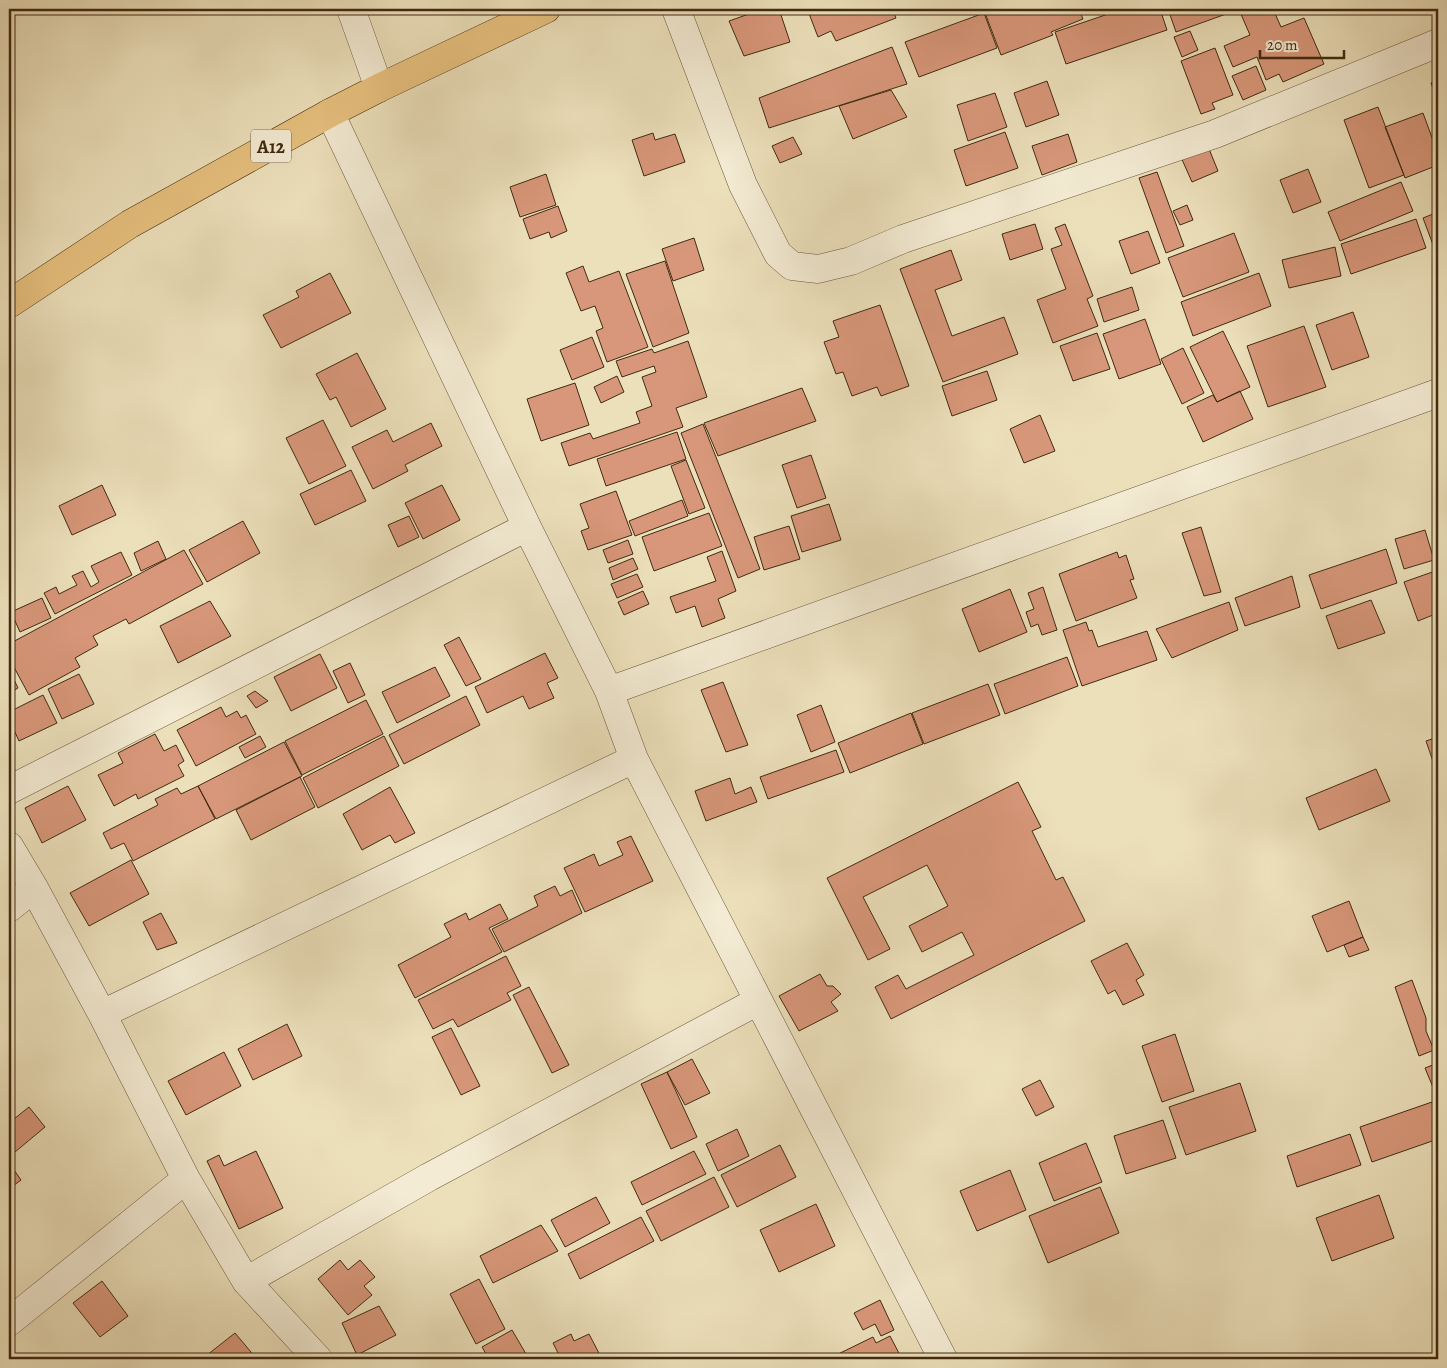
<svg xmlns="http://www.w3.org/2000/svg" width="1447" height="1368" font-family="Alegreya,serif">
	<rect width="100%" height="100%" fill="#ece0bb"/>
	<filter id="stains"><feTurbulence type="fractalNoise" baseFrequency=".004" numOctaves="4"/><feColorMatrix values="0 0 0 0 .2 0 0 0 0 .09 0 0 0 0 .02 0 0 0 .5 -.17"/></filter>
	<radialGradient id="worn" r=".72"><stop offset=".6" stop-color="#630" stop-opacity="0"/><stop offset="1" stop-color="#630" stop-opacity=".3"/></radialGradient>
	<!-- building -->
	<path fill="#d8977a" stroke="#412b11" d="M763 9H779L790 42 744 56 729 21Z
		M813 9H892L896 18 836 41 831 31 818 37 808 11Z
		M996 9H1079L1083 19 1051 32 1053 35 1001 55 985 13Z
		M1123 9H1160L1167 30 1066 64 1055 32Z
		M1168 9H1240L1176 32Z
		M1248 9H1273L1281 27 1304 18 1324 64 1283 82 1279 74 1266 80 1257 57 1233 67 1224 46 1250 35 1240 12Z
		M984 13 997 48 919 77 905 42Z
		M1190 31 1198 50 1182 57 1174 37Z
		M892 47 907 84 769 128 759 98Z
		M1215 48 1233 95 1212 103 1215 109 1201 114 1181 61Z
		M1256 66 1266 90 1243 100 1232 76Z
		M1438 80V102L1431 83Z
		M1047 81 1059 115 1026 127 1014 93Z
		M891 90 907 117 853 139 839 106Z
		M995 93 1007 127 968 141 957 105Z
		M1378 107 1404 175 1369 188 1344 120Z
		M1423 113 1438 154V165L1405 178 1385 127Z
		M1438 114V130L1433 116Z
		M1005 132 1018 168 966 186 954 150Z
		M653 133 655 140 675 134 685 162 644 176 632 140Z
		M1068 134 1077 162 1042 175 1032 146Z
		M793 137 802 154 780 163 772 146Z
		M1207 144 1218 171 1192 182 1180 155Z
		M1308 169 1321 202 1293 213 1280 180Z
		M1157 172 1184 246 1166 253 1139 178Z
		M546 174 556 205 520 217 510 187Z
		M1401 182 1413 211 1340 241 1328 212Z
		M1187 205 1193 220 1180 225 1173 211Z
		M558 206 567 231 551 238 549 232 530 239 523 219Z
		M1438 212V248L1435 250 1423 218Z
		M1416 219 1426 248 1351 274 1341 244Z
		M1035 224 1043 249 1010 260 1002 234Z
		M1065 224 1093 296 1087 299 1098 326 1053 343 1037 300 1066 289 1051 249 1062 245 1055 228Z
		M1148 231 1160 263 1131 274 1119 241Z
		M1234 233 1249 272 1183 297 1168 258Z
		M694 238 704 270 673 281 662 249Z
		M1335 247 1341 276 1289 288 1282 260Z
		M951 250 962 280 935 290 952 336 1004 317 1018 354 943 382 900 269Z
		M665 261 689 333 653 347 626 274Z
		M583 266 589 282 619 271 648 347 607 362 596 331 603 328 595 306 581 311 566 273Z
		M330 273 351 313 281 348 263 315 299 297 296 291Z
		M1259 273 1271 306 1193 336 1181 302Z
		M1132 287 1139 310 1104 322 1097 299Z
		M880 305 909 386 881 396 877 387 852 396 843 372 836 374 824 342 839 337 833 321Z
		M1353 312 1369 357 1332 370 1316 325Z
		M1145 319 1161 364 1119 379 1103 334Z
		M1304 326 1326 387 1268 407 1247 346Z
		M1223 331 1250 387 1217 402 1190 347Z
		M1097 333 1110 369 1073 381 1060 346Z
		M592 337 604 367 572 380 560 350Z
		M688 341 707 397 676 408 683 427 569 466 561 443 590 433 593 439 640 423 636 412 652 406 642 377 656 372 654 366 622 377 616 361 652 349 654 353Z
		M1183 348 1204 393 1182 404 1161 359Z
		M357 353 386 409 351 427 336 397 330 400 316 374Z
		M987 371 997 400 952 416 942 386Z
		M617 376 624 392 601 403 594 387Z
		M575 383 589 425 541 441 527 399Z
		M802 388 816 421 718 456 704 423Z
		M1240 391 1253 419 1203 442 1187 407 1213 395 1217 402Z
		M1040 415 1055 451 1024 463 1010 429Z
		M323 420 346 466 309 484 286 438Z
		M431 423 442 446 405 465 408 471 373 489 352 447 387 430 393 442Z
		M703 424 760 569 738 578 681 433Z
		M677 432 686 459 606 486 597 459Z
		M811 455 826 498 797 508 782 465Z
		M686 460 705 508 689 514 671 466Z
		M351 470 366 501 315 525 300 494Z
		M102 485 116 515 72 535 59 506Z
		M442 485 460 520 423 539 405 503Z
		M616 491 632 535 588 550 581 531 589 528 580 504Z
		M682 500 688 516 635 536 629 521Z
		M829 504 841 540 802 552 791 516Z
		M709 513 722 546 654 571 642 537Z
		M409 516 419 537 398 547 388 525Z
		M243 521 260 553 207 582 189 550Z
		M789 526 800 559 764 570 754 537Z
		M1201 527 1221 592 1204 596 1182 533Z
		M1425 530 1434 560 1404 569 1395 539Z
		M628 540 633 554 608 563 603 550Z
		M158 541 166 559 141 571 134 553Z
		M1386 549 1397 583 1321 609 1309 575Z
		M184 550 203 584 129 624 126 619 93 636 98 645 75 658 80 667 29 695 9 658V644Z
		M722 551 736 591 718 599 725 618 702 627 695 606 676 613 670 597 716 581 707 557Z
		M121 552 132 575 55 614 44 593 56 587 59 594 77 585 72 576 83 571 91 587 99 582 91 566Z
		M1117 552 1119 558 1126 555 1134 579 1130 580 1137 598 1076 621 1059 574Z
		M633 558 638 569 613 580 609 568Z
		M1438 570V613L1418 621 1404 582Z
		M637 574 643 587 617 598 611 584Z
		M1292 576 1300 607 1245 626 1235 598Z
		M1043 587 1057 630 1042 635 1038 624 1031 627 1026 612 1034 609 1028 593Z
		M1010 589 1027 632 979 652 962 609Z
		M643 591 649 604 624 615 618 602Z
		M42 598 51 618 20 632 11 612Z
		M1371 600 1385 633 1338 649 1326 616Z
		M210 601 231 636 178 663 160 626Z
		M1229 602 1238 630 1172 658 1156 629Z
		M1086 622 1089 631 1092 630 1098 647 1147 631 1157 660 1082 686 1063 630Z
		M459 637 481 679 466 686 444 645Z
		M545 653 558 678 547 683 554 698 529 709 523 696 487 713 475 687Z
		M320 654 337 688 291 711 274 677Z
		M1067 657 1078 686 1005 714 994 684Z
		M350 663 365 695 348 703 333 671Z
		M435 667 450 696 397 723 382 692Z
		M9 669 18 688 9 693Z
		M79 674 94 704 62 719 48 689Z
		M723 682 748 745 726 752 701 690Z
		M988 684 1000 715 924 744 912 713Z
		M255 691 268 701 256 708 247 696Z
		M43 695 57 723 19 741 9 719V712Z
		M466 696 480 725 404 764 389 735Z
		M366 700 383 734 302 775 285 741Z
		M821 705 835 742 811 752 797 715Z
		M221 707 226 717 237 711 241 718 246 715 256 734 196 766 177 730Z
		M911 713 923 744 850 773 838 743Z
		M155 734 164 751 176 745 184 761 178 765 184 776 138 799 136 794 114 806 98 775 123 763 118 753Z
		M260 736 266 747 245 758 239 747Z
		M384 736 399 766 318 808 303 778Z
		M1438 737V776L1426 741Z
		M284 742 302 776 216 819 198 786Z
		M836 750 844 772 768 799 760 777Z
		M1376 769 1390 801 1319 830 1306 798Z
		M300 777 315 807 251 840 236 810Z
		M730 778 735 794 751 787 757 802 706 821 695 791Z
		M1018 782 1041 827 1032 831 1056 880 1063 877 1085 921 891 1019 875 987 898 975 906 989 974 955 962 932 922 952 909 926 948 906 927 865 863 897 890 949 868 960 827 878Z
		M68 786 86 820 42 843 25 808Z
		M198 786 215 819 133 861 124 843 111 849 103 833 158 805 155 799 177 788 181 794Z
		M390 787 415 833 395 843 390 835 362 850 343 814Z
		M631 836 653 881 585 912 564 868 594 854 599 866 623 855 617 842Z
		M131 860 149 894 89 926 70 893Z
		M555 886 560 896 572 890 582 913 504 952 492 929 538 906 534 896Z
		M1349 901 1363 937 1327 952 1312 916Z
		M500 904 508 919 489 928 502 952 415 998 398 965 451 937 444 924 466 913 469 920Z
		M161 913 177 943 157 950 143 922Z
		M1363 937 1369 950 1349 957 1344 945Z
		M1127 943 1144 975 1136 980 1144 995 1123 1005 1115 990 1108 994 1091 961Z
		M506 956 521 986 507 993 511 1000 458 1027 453 1019 433 1029 418 1000Z
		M820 974 827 986H833L841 994 831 1002 838 1011 799 1031 779 996Z
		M1412 980 1426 1018V1031L1434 1050 1419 1056 1395 987Z
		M529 987 569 1065 552 1073 513 995Z
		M287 1024 302 1056 253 1080 238 1049Z
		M451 1028 480 1086 461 1095 432 1037Z
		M1175 1034 1194 1091 1162 1102 1142 1046Z
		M224 1052 241 1086 186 1115 168 1081Z
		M692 1059 710 1093 685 1105 667 1072Z
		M1438 1063V1097H1437L1425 1068Z
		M667 1072 697 1137 671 1149 641 1084Z
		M1040 1080 1054 1107 1036 1116 1022 1089Z
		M1240 1083 1256 1131 1186 1155 1169 1107Z
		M1432 1102 1438 1118V1139L1372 1162 1360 1127Z
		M29 1107 45 1127 9 1157V1123Z
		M1163 1120 1176 1158 1126 1174 1114 1136Z
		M737 1129 749 1156 718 1171 706 1144Z
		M1350 1134 1361 1165 1297 1187 1287 1156Z
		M1086 1143 1102 1182 1054 1201 1039 1163Z
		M780 1145 796 1177 737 1207 721 1175Z
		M256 1151 283 1208 239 1229 207 1161 219 1155 224 1166Z
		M694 1151 706 1174 642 1205 631 1182Z
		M14 1170 21 1180 9 1189V1174Z
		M1010 1170 1026 1210 977 1231 960 1191Z
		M714 1177 729 1207 661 1241 646 1211Z
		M1100 1187 1119 1233 1048 1263 1029 1216Z
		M1379 1195 1394 1238 1332 1261 1316 1218Z
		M596 1197 610 1223 565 1247 551 1220Z
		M816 1204 835 1246 779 1272 760 1230Z
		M641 1217 654 1241 580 1279 568 1254Z
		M541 1225 558 1251 493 1283 480 1256Z
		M340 1260 348 1270 360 1260 375 1277 364 1286 372 1295 348 1315 318 1279Z
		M479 1279 505 1329 476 1344 450 1294Z
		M102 1281 128 1316 100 1337 73 1303Z
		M880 1300 894 1330 881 1336 875 1324 863 1330 854 1313Z
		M379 1306 396 1335 357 1355 342 1323Z
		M512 1330 529 1359H489L482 1347Z
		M235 1333 256 1358 202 1359Z
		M571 1334 574 1341 589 1334 602 1359H561L553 1343Z
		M890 1336 902 1359H828L873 1337 876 1343Z
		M9 1348 21 1359H9Z"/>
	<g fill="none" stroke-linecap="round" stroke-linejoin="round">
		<defs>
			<path id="minor" d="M351 9 379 88
				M676 9 743 185 778 254 792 266 818 269 851 261 903 239 1215 134 1438 43
				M330 113 527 527 609 691 634 759 943 1359
				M609 691 1438 393
				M9 790 527 527
				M9 846 34 888 102 1014 186 1179 246 1281 318 1359
				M9 908 34 888
				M102 1014 634 759
				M246 1281 429 1177 758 1001
				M9 1322 186 1179"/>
			<path id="major" d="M9 304 130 224 330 113 379 88 546 9"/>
		</defs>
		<!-- minor casing -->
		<use href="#minor" stroke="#6c583c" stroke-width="29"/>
		<!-- major casing -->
		<use href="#major" stroke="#412b11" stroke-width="29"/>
		<!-- minor -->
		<use href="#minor" stroke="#f3ebd3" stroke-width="28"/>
		<!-- major -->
		<use href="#major" stroke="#e6c07e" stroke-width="28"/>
	</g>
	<g text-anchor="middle" stroke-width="5" stroke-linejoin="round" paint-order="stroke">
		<!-- shield labels -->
		<rect fill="#f3ebd3" stroke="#76654b" stroke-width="1" x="251" y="129.5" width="40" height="33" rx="4"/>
		<g font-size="19" font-weight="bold" fill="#412b11">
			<text x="271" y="153">A12</text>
		</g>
	</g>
	<!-- margin -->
	<rect width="1447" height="1368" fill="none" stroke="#ece0bb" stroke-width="30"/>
	<rect x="10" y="10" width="1427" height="1348" fill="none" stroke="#412b11" stroke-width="2.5"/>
	<rect x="15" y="15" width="1417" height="1338" fill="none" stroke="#412b11"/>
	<!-- scale -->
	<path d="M1260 50v8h84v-8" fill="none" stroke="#412b11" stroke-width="2.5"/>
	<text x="1267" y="50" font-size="15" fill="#412b11" stroke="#f3ebd3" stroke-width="4" paint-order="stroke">20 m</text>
	<rect width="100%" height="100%" filter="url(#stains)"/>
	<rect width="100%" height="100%" fill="url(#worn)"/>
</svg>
